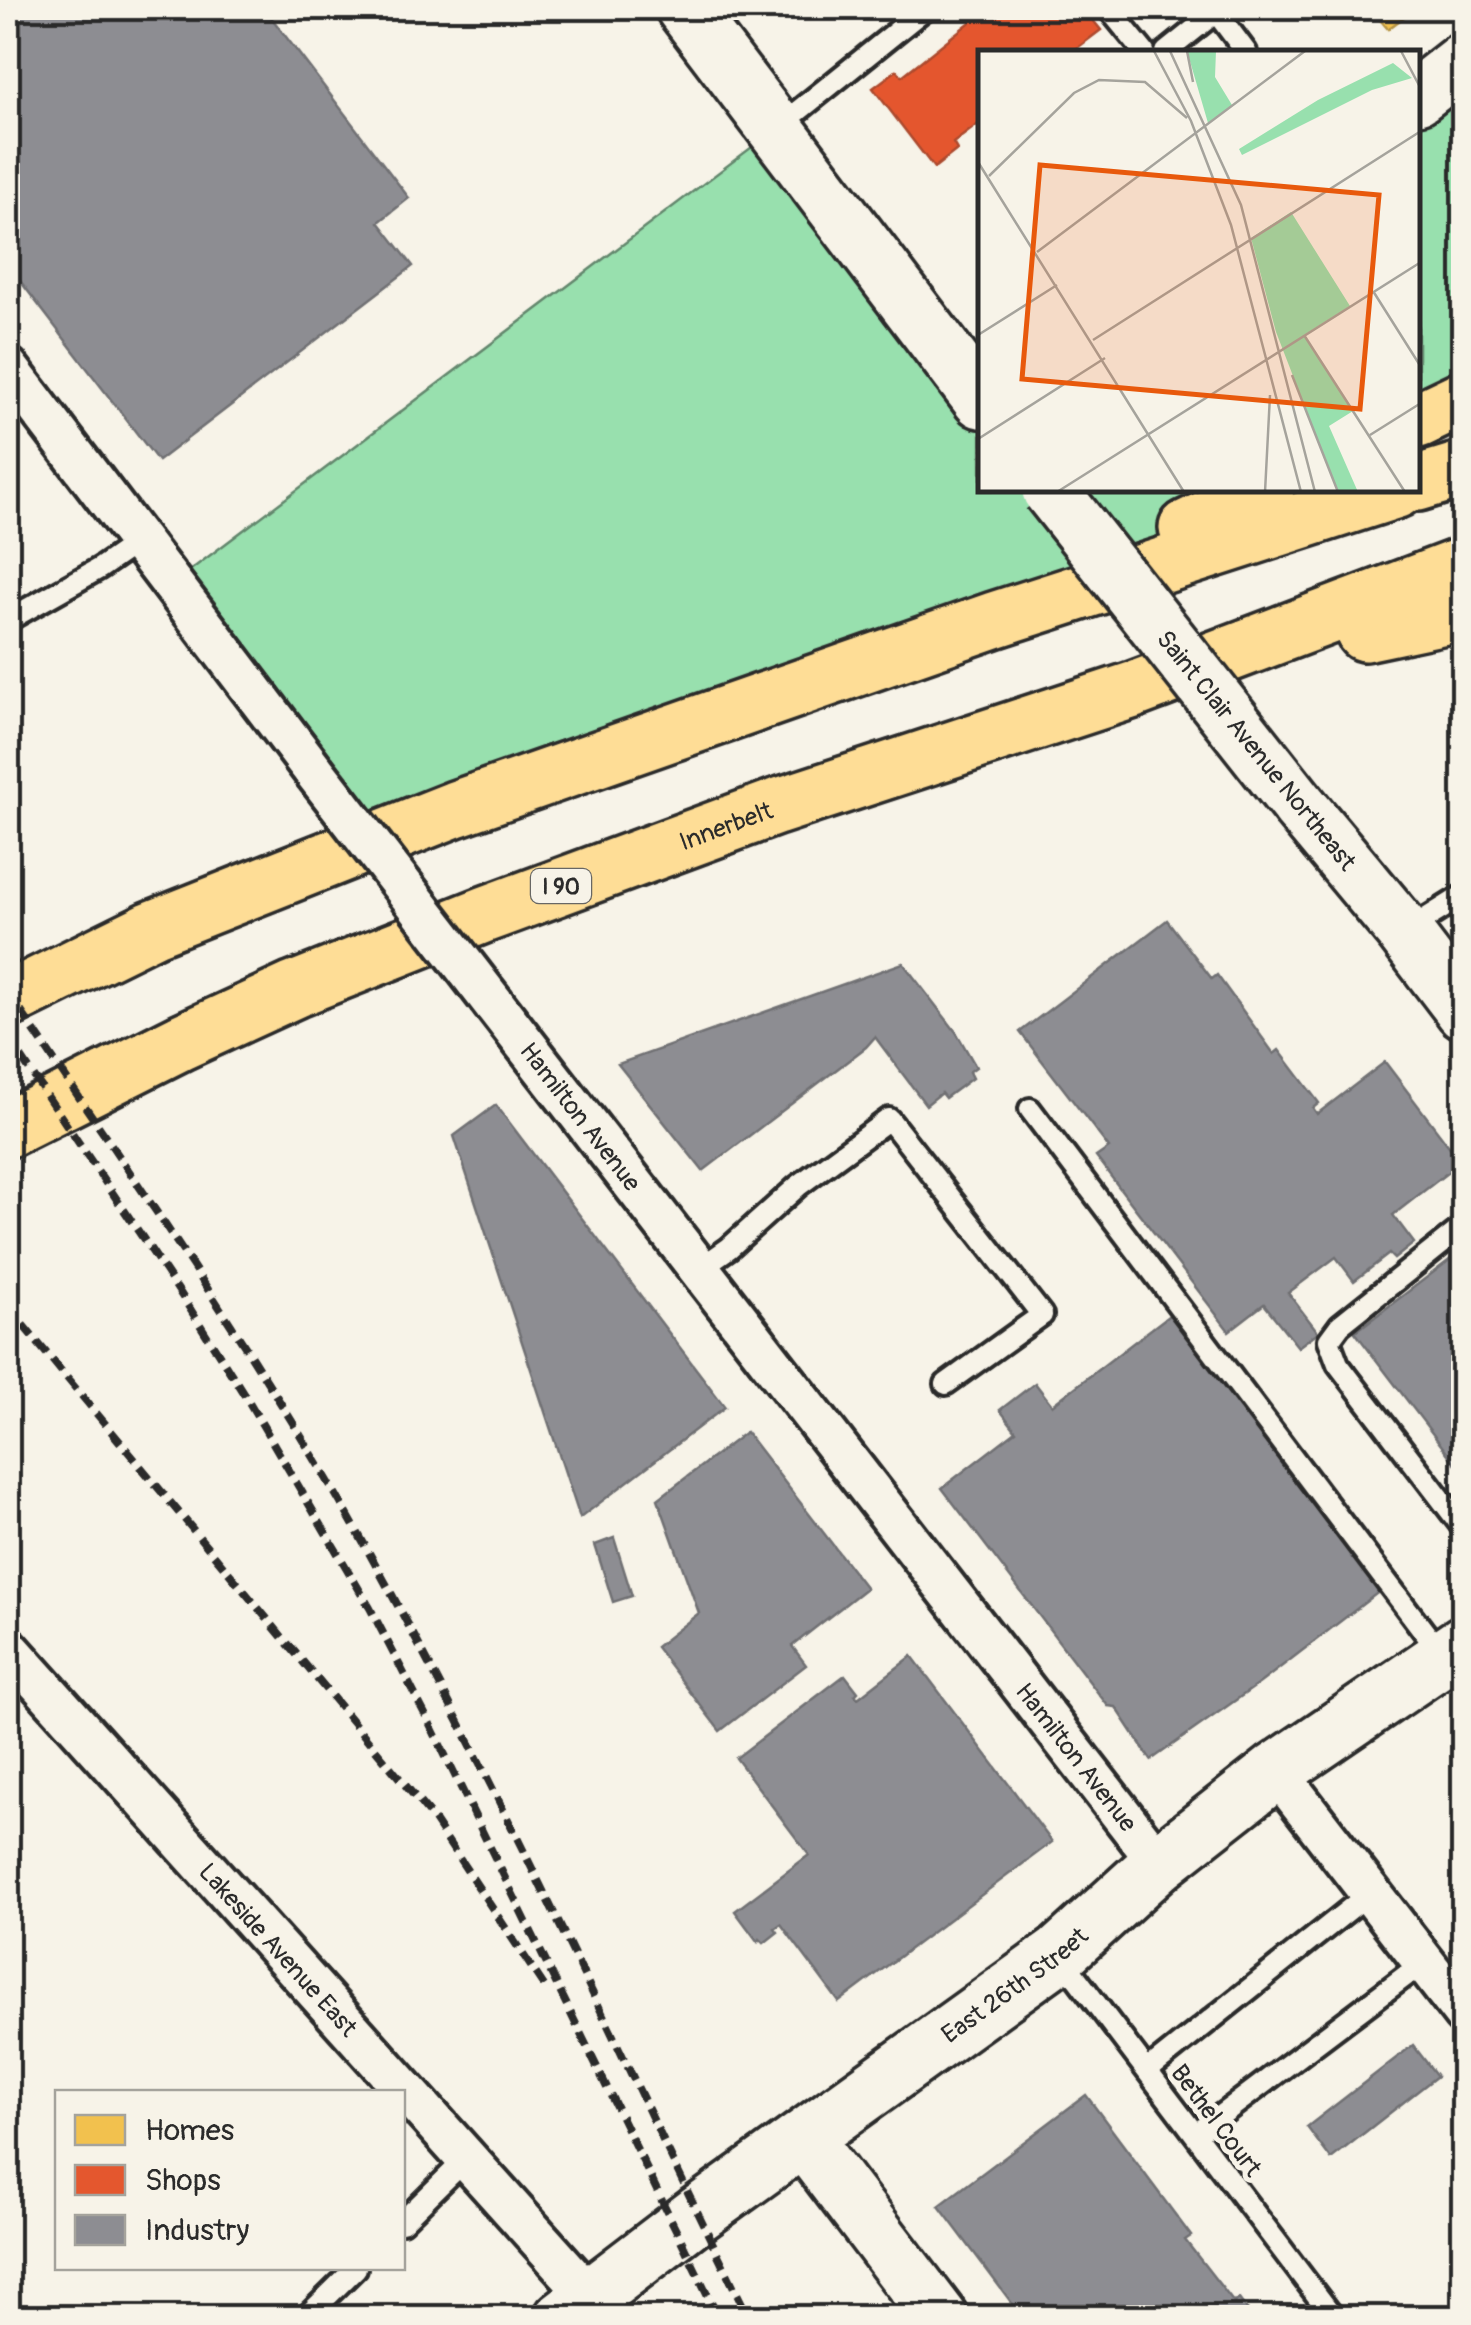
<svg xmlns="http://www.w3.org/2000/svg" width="1471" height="2325" font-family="Pangolin,sans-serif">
	<rect width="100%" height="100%" fill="#f7f3e8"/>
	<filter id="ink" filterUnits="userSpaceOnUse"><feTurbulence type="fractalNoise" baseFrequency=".01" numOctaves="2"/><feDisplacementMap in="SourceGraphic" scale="20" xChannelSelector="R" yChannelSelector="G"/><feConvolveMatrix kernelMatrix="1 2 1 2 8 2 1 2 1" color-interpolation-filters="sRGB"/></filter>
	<g filter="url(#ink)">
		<!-- green -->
		<path fill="#98e0ae" stroke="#62866c" stroke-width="2.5" d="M1463 60V398L1418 420V96Z
			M776 129 981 400V490H1266L994 620 371 843 172 584Z"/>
		<!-- homes -->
		<path fill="#f2c14e" stroke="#b69444" stroke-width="2.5" d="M1370 8H1416L1388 29Z"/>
		<!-- shops -->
		<path fill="#e4572e" stroke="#ac4a2d" stroke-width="2.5" d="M988 8H1083L1101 30 1072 52H981V122L953 143 957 150 934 168 873 88 897 70 902 76Z"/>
		<!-- industry -->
		<path fill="#8d8d92" stroke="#707073" stroke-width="2.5" d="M8 8H264L409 198 379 222 413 266 158 461 8 265Z
			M1167 920 1212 979 1217 975 1274 1054 1279 1050 1319 1103 1313 1108 1317 1114 1385 1062 1461 1162 1393 1215 1414 1243 1394 1259 1389 1254 1354 1281 1336 1257 1288 1293 1318 1332 1298 1347 1264 1304 1229 1331 1096 1157 1109 1148 1020 1032Z
			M903 963 956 1032 976 1067 969 1072 972 1078 945 1098 941 1093 926 1105 875 1037 866 1047 703 1171 618 1064Z
			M496 1105 725 1407 580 1518 454 1136Z
			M1464 1249V1475L1355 1332Z
			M1172 1313 1380 1587V1591L1260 1683 1151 1760 1116 1707 1108 1706 942 1488 1016 1431 1000 1410 1035 1383 1052 1405Z
			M746 1432 866 1588 792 1646 806 1665 720 1731 656 1647 699 1613 658 1499Z
			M614 1538 632 1596 613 1602 595 1545Z
			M912 1656 1052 1842 839 2002 781 1924 775 1928 778 1932 764 1943 760 1939 758 1942 735 1911 809 1855 736 1758 845 1675 858 1692 855 1695 858 1698Z
			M1413 2045 1437 2076 1331 2159 1307 2127Z
			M1086 2095 1191 2236 1185 2240 1234 2303 1239 2299 1253 2318H1023L939 2206Z"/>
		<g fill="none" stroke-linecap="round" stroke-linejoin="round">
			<defs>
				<path id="lane" d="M1108 8 1144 52
					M1166 52 1216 12 1246 52
					M777 128 926 8
					M8 620 100 568 139 541
					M1406 931 1464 895
					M1030 1109 1441 1654
					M1464 1226 1340 1325 1329 1340 1338 1364 1464 1529
					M699 1269 729 1248 798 1186 889 1119 1042 1315 946 1384
					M1060 1956 1334 2318
					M1148 2070 1371 1892
					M1196 2134 1424 1962
					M402 2222 466 2159
					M305 2318 356 2268"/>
				<g id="street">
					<path d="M8 368 314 771"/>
					<path id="s1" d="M494 1004 1159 1863"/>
					<path id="s2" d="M8 1648 590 2296"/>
					<path d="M1276 1771 1464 2014"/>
				</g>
				<g id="secondary">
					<path d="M684 8 981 400"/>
					<path d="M1418 96 1464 60"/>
					<path d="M1300 807 1404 932 1464 1011"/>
					<path d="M804 2139 940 2318"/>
					<path id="s3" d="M562 2318 698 2214 1059 1954 1159 1863 1276 1771 1464 1643"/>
				</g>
				<g id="highway">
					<path d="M1418 420 1464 398"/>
					<path d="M1418 483 1464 469"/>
					<path d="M1187 528 1266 490"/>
					<path d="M1364 633 1464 612"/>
					<path d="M8 1000 152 929 455 809 994 620 1397 490"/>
					<path id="s4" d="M8 1129 181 1042 294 990 486 914 776 807 1133 690 1464 565"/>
				</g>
			</defs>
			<!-- lane casing -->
			<use href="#lane" stroke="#2b2b2b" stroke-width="28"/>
			<!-- street casing -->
			<use href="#street" stroke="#2b2b2b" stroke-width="48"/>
			<!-- secondary casing -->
			<use href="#secondary" stroke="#2b2b2b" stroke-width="62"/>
			<!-- highway casing -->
			<use href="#highway" stroke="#2b2b2b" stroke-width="62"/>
			<!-- lane -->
			<use href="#lane" stroke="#f7f3e8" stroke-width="20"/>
			<!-- street -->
			<use href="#street" stroke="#f7f3e8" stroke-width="40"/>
			<!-- secondary -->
			<use href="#secondary" stroke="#f7f3e8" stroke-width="55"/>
			<!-- highway -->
			<use href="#highway" stroke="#fedd96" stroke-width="55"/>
			<!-- rail -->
			<path stroke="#2b2b2b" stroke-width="8" stroke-dasharray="15 8" stroke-linecap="butt" d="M8 992C131 1176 260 1357 368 1551 506 1800 623 2062 749 2318
				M8 1038 180 1293 249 1402 370 1608 429 1722 719 2318
				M8 1307 431 1816 546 1989"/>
			<defs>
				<path id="street-bridge" d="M314 771 494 1004"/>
				<path id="secondary-bridge" d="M1050 490 1300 807"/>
			</defs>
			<!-- street-bridge casing -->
			<use href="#street-bridge" stroke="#2b2b2b" stroke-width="48" stroke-linecap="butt"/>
			<!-- secondary-bridge casing -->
			<use href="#secondary-bridge" stroke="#2b2b2b" stroke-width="62" stroke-linecap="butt"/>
			<!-- street-bridge -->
			<use href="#street-bridge" stroke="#f7f3e8" stroke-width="40"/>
			<!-- secondary-bridge -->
			<use href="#secondary-bridge" stroke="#f7f3e8" stroke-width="55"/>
		</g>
	</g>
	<g text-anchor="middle" stroke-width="10" stroke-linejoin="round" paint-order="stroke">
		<!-- shield labels -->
		<rect fill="#f7f3e8" stroke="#686764" stroke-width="2.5" x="531" y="869" width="60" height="34" rx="8"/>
		<g font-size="22" font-weight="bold" fill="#2b2b2b">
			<text x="561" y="894">I 90</text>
		</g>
		<!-- street labels -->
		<g font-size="25" fill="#2b2b2b" stroke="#f7f3e8">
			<text transform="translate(1257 750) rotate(51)" y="9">Saint Clair Avenue Northeast</text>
			<text dy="9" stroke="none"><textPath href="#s4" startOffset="780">Innerbelt</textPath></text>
			<text dy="9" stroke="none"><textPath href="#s1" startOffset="142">Hamilton Avenue</textPath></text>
			<text dy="9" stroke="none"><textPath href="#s1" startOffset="952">Hamilton Avenue</textPath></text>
			<text dy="9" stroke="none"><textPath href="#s2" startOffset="405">Lakeside Avenue East</textPath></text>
			<text dy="9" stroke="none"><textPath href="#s3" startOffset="562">East 26th Street</textPath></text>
			<text transform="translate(1217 2120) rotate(53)" y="9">Bethel Court</text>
		</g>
	</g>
	<!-- overview -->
	<g transform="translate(978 50)">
		<rect width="442" height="442" fill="#f7f3e8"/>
		<path d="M209 1H238L237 27 254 55 230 73ZM415 13 434 28 394 40 264 105 261 99 340 50ZM313 162 372 256 326 285 375 361 351 376 380 442H360L298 282 273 188Z" fill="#98e0ae"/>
		<path fill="none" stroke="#a5a39c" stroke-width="2.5" d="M176 1 213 71 253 175 323 442M192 1 263 155 337 442M209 1 215 32M423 1 443 39M0 112 206 442M11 126 96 43 121 30 167 32 209 68M59 202 327 1M395 241 443 317M0 285 79 235M326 285 427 442M115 290 443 81M314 325 360 442M392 385 443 353M0 389 127 308M79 442 443 212M287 442 292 345"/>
		<path fill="#e8590c" fill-opacity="0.15" stroke="#e8590c" stroke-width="5" d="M62 115 401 145 382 359 44 329Z"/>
		<rect width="442" height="442" fill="none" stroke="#2b2b2b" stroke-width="5"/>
	</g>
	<!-- margin -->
	<rect width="1471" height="2325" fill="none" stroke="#f7f3e8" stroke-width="40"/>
	<rect x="20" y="20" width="1431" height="2285" fill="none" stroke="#2b2b2b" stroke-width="4" filter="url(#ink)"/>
	<!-- legend -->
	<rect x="55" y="2090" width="350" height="180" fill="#f7f3e8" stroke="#a5a39c" stroke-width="2.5"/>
	<rect x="75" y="2115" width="50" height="30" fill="#f2c14e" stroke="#a5a39c" stroke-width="2.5"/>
	<text x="145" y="2140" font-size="30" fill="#2b2b2b">Homes</text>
	<rect x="75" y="2165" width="50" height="30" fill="#e4572e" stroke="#a5a39c" stroke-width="2.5"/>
	<text x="145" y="2190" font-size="30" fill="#2b2b2b">Shops</text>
	<rect x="75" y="2215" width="50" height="30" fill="#8d8d92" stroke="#a5a39c" stroke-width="2.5"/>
	<text x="145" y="2240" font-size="30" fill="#2b2b2b">Industry</text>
</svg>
